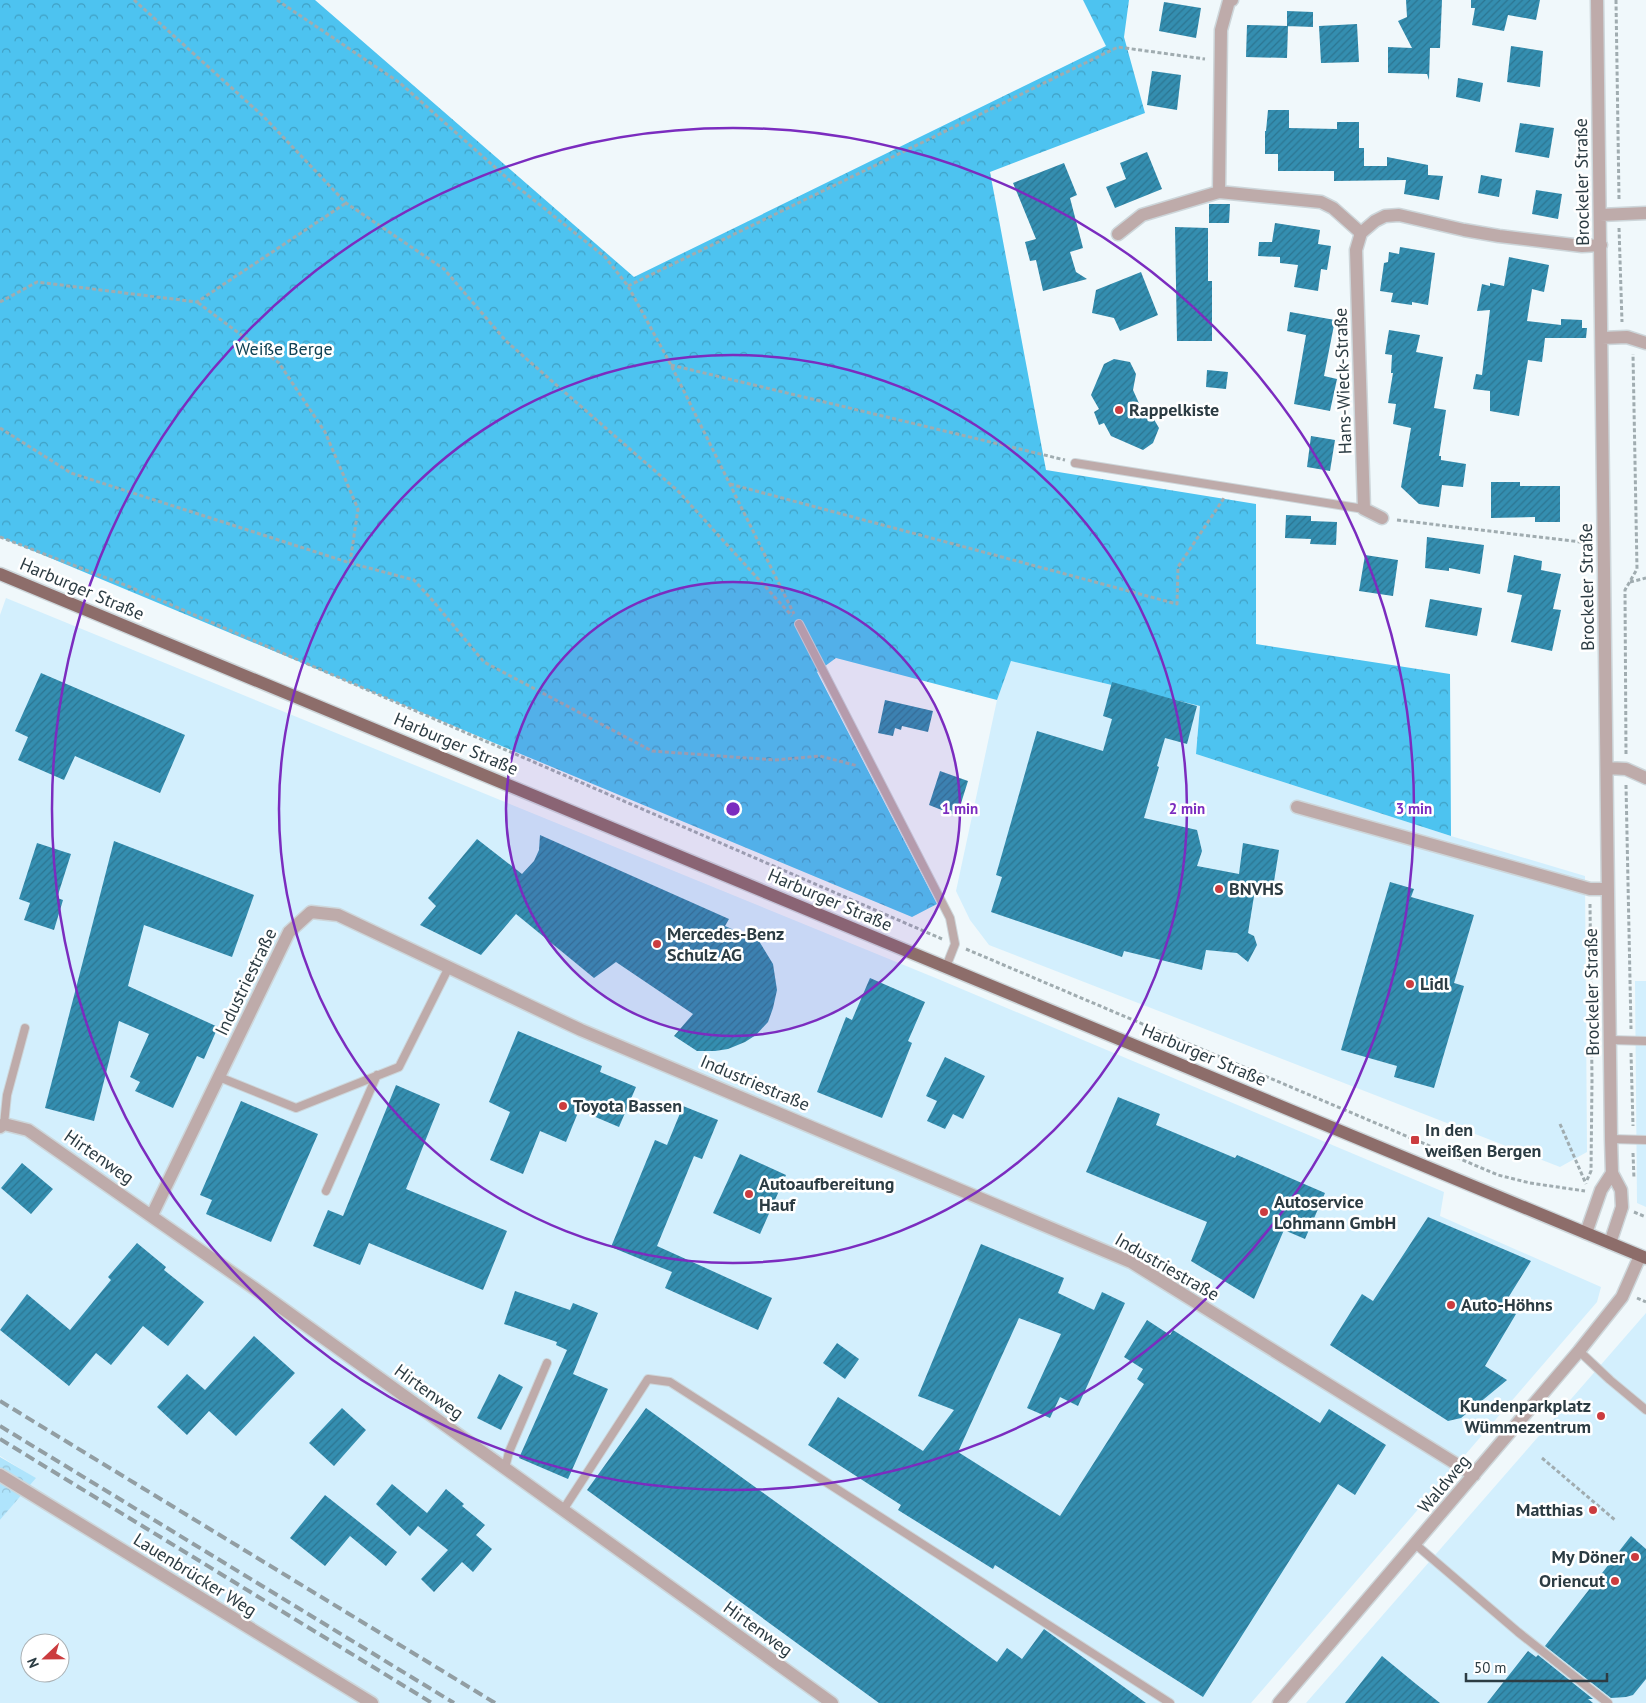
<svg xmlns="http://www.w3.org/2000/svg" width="1646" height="1703" font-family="'PT Sans',sans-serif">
	<defs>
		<pattern id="forest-crowns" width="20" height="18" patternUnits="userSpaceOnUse" patternTransform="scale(1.25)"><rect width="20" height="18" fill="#4dc3f0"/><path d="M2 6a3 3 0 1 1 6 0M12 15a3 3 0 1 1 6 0" fill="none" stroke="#40a0c4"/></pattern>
		<pattern id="park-crowns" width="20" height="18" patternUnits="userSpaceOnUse" patternTransform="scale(1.25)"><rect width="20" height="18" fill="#afe4fc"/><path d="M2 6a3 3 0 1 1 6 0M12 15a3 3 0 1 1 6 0" fill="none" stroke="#97c4d9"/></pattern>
		<pattern id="building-hatch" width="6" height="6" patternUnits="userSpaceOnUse" patternTransform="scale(1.25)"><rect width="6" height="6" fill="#348eb0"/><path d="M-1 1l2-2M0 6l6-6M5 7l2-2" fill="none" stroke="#2c7591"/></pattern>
	</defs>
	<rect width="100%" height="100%" fill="#f0f8fb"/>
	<!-- built -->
	<path fill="#d3effd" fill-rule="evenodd" d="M6 598 938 979 1444 1192 1440 1216 1601 1287 1597 1302 1251 1703H0V1520L35 1478 0 1456V615ZM30 1643H60V1673H30Z
		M1011 661 1200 706 1196 754 1451 836 1585 876 1587 1152 1560 1167 989 945 970 920 956 891 997 700Z
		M1635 981H1646V1207L1637 1203Z
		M1646 1313V1703H1306L1375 1624Z"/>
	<!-- forest -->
	<path fill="url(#forest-crowns)" d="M0 0H315L634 277 1106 46 1083 0H1129L1124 37 1145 113 990 172 1046 470 1256 504V644L1450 674 1451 836 1196 754 1200 706 1011 661 997 700 836 658 817 672 937 904 912 917 0 537Z"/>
	<!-- park -->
	<path fill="url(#park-crowns)" d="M0 1457 36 1478 0 1520Z"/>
	<!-- building -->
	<path fill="url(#building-hatch)" d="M1406 0H1442L1440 48H1430L1429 80 1427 74 1388 73V47L1412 48 1398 21 1407 17Z
		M1471 0H1540L1536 20 1508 15 1504 31 1472 25 1475 8H1471Z
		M1164 2 1201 8 1196 38 1159 31Z
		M1287 11 1313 12V27L1287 26Z
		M1357 24 1359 62 1321 63 1319 26Z
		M1247 25 1288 26 1287 58 1246 57Z
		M1511 46 1543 51 1540 87 1507 82Z
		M1152 71 1181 75 1177 110 1147 105Z
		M1458 78 1483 83 1480 102 1456 97Z
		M1268 110H1289V128L1337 129V122H1359V148H1364V166H1387V157L1428 165V175L1443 176 1439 200 1404 194 1406 180 1334 181V171H1278V154H1265V131H1266Z
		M1520 123 1554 128 1549 158 1515 152Z
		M1147 152 1162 189 1115 208 1106 187 1126 179 1120 163Z
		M1064 163 1077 195 1070 198 1083 248 1070 252 1076 272 1087 279 1043 291 1036 260 1030 261 1025 242 1036 239 1013 183Z
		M1481 175 1502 179 1499 197 1478 193Z
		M1536 190 1562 194 1558 219 1532 214Z
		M1209 204H1230L1229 223H1209Z
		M1275 223 1320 230 1318 244 1331 246 1327 270 1321 269 1318 291 1294 287 1298 265 1280 263V257L1258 256 1259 242H1272Z
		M1175 227 1208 228V281H1212V341H1177Z
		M1400 247 1435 253 1428 305 1412 302V305L1391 302 1393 293 1380 291 1384 263 1388 262 1389 252 1399 254Z
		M1509 257 1549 265 1544 292 1532 289 1527 321 1561 325V319L1582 320V328H1587L1586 338H1545L1542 362 1528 360 1519 416 1490 411V391L1473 389 1476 374 1482 375 1490 310 1477 311 1482 284 1490 286V283L1504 286Z
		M1141 272 1158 315 1120 331 1114 318 1092 313 1096 290Z
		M1290 312 1335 320 1324 376 1337 379 1330 411 1294 404 1306 335 1287 331Z
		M1389 330 1420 335 1416 352 1443 357 1434 408 1446 410 1439 456H1441V460L1466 464 1463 487 1442 485 1439 507 1419 504 1401 487 1411 428 1393 424 1396 404 1388 403 1393 373H1391L1392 355 1385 354Z
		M1114 359 1130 362 1136 374 1133 390 1142 410 1152 416 1159 428 1153 443 1143 450 1111 436 1104 423 1099 425 1094 412 1099 409 1091 395 1104 364Z
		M1207 370 1228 372 1226 389 1206 387Z
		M1311 436 1335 440 1330 471 1307 467Z
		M1491 482H1520V486H1560V522H1535V517L1491 518Z
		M1286 515 1311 516V521L1337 522 1336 545 1310 544 1311 539 1285 538Z
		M1427 537 1484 545 1480 574 1449 568V571L1425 568Z
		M1365 555 1398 560 1393 596 1359 591Z
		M1514 555 1542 561 1541 570 1561 574 1553 609 1561 610 1552 651 1511 642 1522 595 1507 592Z
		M1430 599 1482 608 1477 636 1425 627Z
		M41 673 185 735 160 793 75 756 64 780 18 760 28 737 15 731Z
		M1112 682 1197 706 1187 744 1165 738 1157 766 1159 767 1144 818 1197 830 1202 851 1197 866 1239 874 1243 843 1279 850 1272 894 1255 890 1248 933 1254 936 1257 945 1248 962 1237 953 1206 950 1202 970 1124 951 1122 957 991 912 1002 877 996 875 1037 731 1103 751 1112 719 1103 716Z
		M885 700 933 711 928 732 902 726 901 730 895 728 893 736 878 733Z
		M940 771 968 781 957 816 929 805Z
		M540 835 729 919 725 926 759 941 773 964 777 990 773 1008 768 1022 756 1035 745 1042 728 1049 715 1051H697L674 1036 693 1014 616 962 594 978 516 914 481 955 420 925 436 906 428 898 477 839 522 874 534 861 539 850Z
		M114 841 254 895 232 957 144 925 128 986 218 1027 204 1059 197 1056 173 1108 135 1091 140 1082 130 1077 149 1034 119 1021 94 1121 45 1108Z
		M37 843 71 854 57 898 63 900 54 930 24 920 30 903 19 899Z
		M1390 882 1414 889 1411 897 1474 915 1454 983 1464 986 1434 1088 1394 1077 1397 1066 1341 1050Z
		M870 978 925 1002 908 1041 912 1043 882 1118 817 1092 846 1017 852 1020Z
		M518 1031 602 1066 600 1072 636 1087 619 1127 579 1110 566 1142 540 1131 523 1174 490 1160 510 1112 489 1102Z
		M945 1057 985 1076 963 1119 953 1114 945 1129 927 1121 937 1101 926 1096Z
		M396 1085 440 1104 406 1189 507 1231 483 1290 369 1243 360 1265 313 1246 328 1210 343 1216Z
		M1118 1097 1160 1114 1156 1125 1235 1158 1237 1155 1325 1193 1305 1239 1284 1230 1254 1299 1191 1261 1207 1222 1086 1172Z
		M241 1101 318 1134 271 1242 206 1214 212 1200 200 1195Z
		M683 1106 718 1120 702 1159 694 1156 657 1246 772 1298 758 1330 665 1288 672 1272 611 1247 655 1140 667 1145Z
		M740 1154 786 1175 760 1234 713 1213Z
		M22 1163 53 1189 31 1214 1 1188Z
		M1428 1217 1531 1261 1503 1306 1516 1314 1485 1366 1507 1380 1461 1418 1448 1421 1330 1345 1362 1294 1373 1301Z
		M137 1243 166 1267 164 1270 204 1302 168 1346 143 1326 111 1365 96 1353 69 1386 0 1330 27 1294 70 1330 111 1280 108 1277Z
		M981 1244 1064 1278 1058 1293 1094 1310 1102 1292 1125 1303 1078 1406 1060 1397 1050 1418 1027 1408 1061 1334 1019 1318 958 1452 1060 1516 1144 1384 1137 1379 1143 1369 1124 1357 1147 1320 1170 1335 1173 1330 1320 1423 1329 1409 1386 1445 1355 1495 1338 1484 1203 1697 995 1565 993 1569 898 1510 901 1505 808 1445 838 1397 923 1451 954 1410 918 1396Z
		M515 1291 570 1310 573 1303 598 1313 573 1374 608 1389 568 1479 519 1458 567 1350 556 1345 557 1342 504 1324Z
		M254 1336 295 1373 236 1436 209 1411 187 1435 157 1407 187 1374 205 1390Z
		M837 1343 859 1359 845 1379 823 1363Z
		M499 1374 523 1387 501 1430 477 1418Z
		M342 1408 366 1430 334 1466 309 1443Z
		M646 1408 997 1662 1007 1648 1022 1659 1044 1629 1146 1703H879L587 1490Z
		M392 1484 427 1513 446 1489 464 1504 462 1506 485 1525 476 1535 492 1549 473 1572 462 1562 434 1592 421 1579 448 1550 418 1526 410 1536 376 1504Z
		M325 1495 397 1552 386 1566 350 1536 325 1566 290 1538Z
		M1631 1536 1646 1549V1679L1633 1695 1626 1697 1611 1698 1545 1646Z
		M1528 1651 1536 1657 1538 1655 1593 1699H1588L1593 1703H1487Z
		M1382 1656 1416 1684 1440 1703H1345Z"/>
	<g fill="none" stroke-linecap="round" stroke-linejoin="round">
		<defs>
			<path id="lane" d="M1075 463 1364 509
				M799 624 950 918 955 944 946 967
				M1610 1040 1646 1041
				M219 1077 296 1108 399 1067 449 967
				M4 1124 7 1095 25 1028
				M1611 1139 1646 1140
				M326 1191 377 1075
				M1579 1351 1610 1380 1646 1410
				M505 1468 509 1452 547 1363
				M563 1510 648 1379 670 1382 1170 1703
				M1415 1544 1518 1632 1608 1703"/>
			<path id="street" d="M1597 0 1611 1139 1612 1173 1621 1190 1622 1207 1610 1243
				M1219 192 1221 30 1229 1 1232 0
				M1600 215 1646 213
				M1361 233 1356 250 1364 509 1382 518
				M1118 234 1142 215 1219 192 1321 202 1333 208 1361 233 1375 221 1385 216 1399 215 1464 230 1499 236 1582 246 1601 245
				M1602 338 1627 337 1646 343
				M1607 768 1626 769 1646 778
				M1297 807 1590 889H1608
				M0 1127 4 1124 28 1130 254 1288 832 1703
				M152 1215 289 932 311 912 338 915 581 1030 1131 1262 1474 1475
				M1586 1233 1601 1190 1612 1173
				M0 1475 372 1703
				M1279 1703 1579 1351 1622 1297 1640 1256"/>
			<path id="primary" d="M0 574 1646 1258"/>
		</defs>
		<!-- lane casing -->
		<use href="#lane" stroke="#cdd6da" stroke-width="10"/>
		<!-- street casing -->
		<use href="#street" stroke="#cdd6da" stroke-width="15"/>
		<!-- primary casing -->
		<use href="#primary" stroke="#cdd6da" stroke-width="15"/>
		<!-- path -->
		<path stroke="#a0acb0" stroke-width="3" stroke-dasharray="4 2.5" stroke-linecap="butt" d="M134 0 264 117 346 203 444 269 506 341 678 491 792 616
			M277 0 400 83 515 185 605 257 628 286 671 365 794 614
			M1616 0 1619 199
			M1619 228 1622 322
			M628 286 1118 47 1205 59
			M0 302 37 282 197 302 346 203
			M671 365 1065 460
			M0 428 71 473 350 563 358 509 325 432 279 363 197 302
			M730 484 1177 604 1178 567 1224 498
			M1397 520 1589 543
			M0 537 130 587 942 939
			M350 563 414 580 433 601 484 662 652 751 775 760 820 756 858 766
			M1630 582 1646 578
			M1626 754 1625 590 1637 569 1633 354
			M1626 785 1631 1029
			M966 949 1498 1175 1530 1183 1585 1191
			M1631 1053 1633 1126
			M1560 1124 1586 1184
			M1633 1153 1634 1179
			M1587 1180 1591 1171 1592 1080 1590 904
			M1634 1212 1646 1217
			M1637 1298 1646 1302
			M1542 1458 1615 1520"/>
		<!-- lane -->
		<use href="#lane" stroke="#beabaa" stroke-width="8"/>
		<!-- street -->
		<use href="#street" stroke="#beabaa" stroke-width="12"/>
		<!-- primary -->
		<use href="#primary" stroke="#8d6d6a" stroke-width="12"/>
		<!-- rail -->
		<path stroke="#929ea3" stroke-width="4" stroke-dasharray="10 5" stroke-linecap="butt" d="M0 1401 495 1703
			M0 1426 454 1703
			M0 1439 432 1703"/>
	</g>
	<!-- distance rings -->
	<circle cx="733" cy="809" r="227" fill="#7b2cbf" fill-opacity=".12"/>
	<g fill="none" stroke="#7b2cbf" stroke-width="2.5">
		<circle cx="733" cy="809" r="227"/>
		<circle cx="733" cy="809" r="454"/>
		<circle cx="733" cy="809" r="681"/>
	</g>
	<!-- markers -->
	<g fill="#cb3c3f" stroke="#fff" stroke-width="2">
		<circle cx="1119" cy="410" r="5"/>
		<circle cx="1219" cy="889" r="5"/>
		<circle cx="657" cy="944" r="5"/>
		<circle cx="1410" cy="984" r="5"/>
		<circle cx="563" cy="1106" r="5"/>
		<rect x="1410" y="1135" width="10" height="10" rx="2.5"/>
		<circle cx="749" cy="1194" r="5"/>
		<circle cx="1264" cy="1212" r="5"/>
		<circle cx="1451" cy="1305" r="5"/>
		<circle cx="1601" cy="1416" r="5"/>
		<circle cx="1593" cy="1510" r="5"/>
		<circle cx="1635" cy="1557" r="5"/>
		<circle cx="1615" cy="1581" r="5"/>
	</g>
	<g text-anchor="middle" stroke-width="5" stroke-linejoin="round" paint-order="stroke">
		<!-- street labels -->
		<g font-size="18" fill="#2c3c43" stroke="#fff">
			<text transform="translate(1582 182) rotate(-91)" y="6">Brockeler Straße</text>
			<text transform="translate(1343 381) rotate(-92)" y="6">Hans-Wieck-Straße</text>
			<text transform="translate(1587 587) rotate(-91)" y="6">Brockeler Straße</text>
			<text transform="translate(82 589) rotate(23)" y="6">Harburger Straße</text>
			<text transform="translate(456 744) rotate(23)" y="6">Harburger Straße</text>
			<text transform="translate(830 900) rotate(23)" y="6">Harburger Straße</text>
			<text transform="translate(246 982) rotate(-64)" y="6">Industriestraße</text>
			<text transform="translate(1592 992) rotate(-91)" y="6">Brockeler Straße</text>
			<text transform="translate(1204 1055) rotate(23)" y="6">Harburger Straße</text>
			<text transform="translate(755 1083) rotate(23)" y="6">Industriestraße</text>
			<text transform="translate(99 1157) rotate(35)" y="6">Hirtenweg</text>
			<text transform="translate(1167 1267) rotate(30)" y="6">Industriestraße</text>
			<text transform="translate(429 1392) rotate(36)" y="6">Hirtenweg</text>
			<text transform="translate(1444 1484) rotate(-50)" y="6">Waldweg</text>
			<text transform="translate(195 1575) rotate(32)" y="6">Lauenbrücker Weg</text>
			<text transform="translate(758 1629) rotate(36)" y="6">Hirtenweg</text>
		</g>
		<!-- park labels -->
		<g font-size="18" fill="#0f4255" stroke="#fff">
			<text x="284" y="355">Weiße Berge</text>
		</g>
		<!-- poi labels -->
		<g font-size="18" font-weight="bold" fill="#2c3c43" stroke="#fff" text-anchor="start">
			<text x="1129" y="416">Rappelkiste</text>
			<text x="1229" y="895">BNVHS</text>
			<text x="667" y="940">Mercedes-Benz<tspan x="667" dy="21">Schulz AG</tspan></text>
			<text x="1420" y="990">Lidl</text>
			<text x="573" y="1112">Toyota Bassen</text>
			<text x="1425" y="1136">In den<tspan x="1425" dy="21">weißen Bergen</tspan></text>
			<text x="759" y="1190">Autoaufbereitung<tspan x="759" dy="21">Hauf</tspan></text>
			<text x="1274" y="1208">Autoservice<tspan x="1274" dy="21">Lohmann GmbH</tspan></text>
			<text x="1461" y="1311">Auto-Höhns</text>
			<text x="1591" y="1412" text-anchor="end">Kundenparkplatz<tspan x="1591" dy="21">Wümmezentrum</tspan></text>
			<text x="1583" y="1516" text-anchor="end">Matthias</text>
			<text x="1625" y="1563" text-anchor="end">My Döner</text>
			<text x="1605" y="1587" text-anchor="end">Oriencut</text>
		</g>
	</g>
	<circle cx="733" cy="809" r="8" fill="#7b2cbf" stroke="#fff" stroke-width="2.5"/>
	<g font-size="15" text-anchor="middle" font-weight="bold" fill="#7b2cbf" stroke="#fff" stroke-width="5" stroke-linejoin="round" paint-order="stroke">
		<text x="960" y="814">1 min</text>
		<text x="1187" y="814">2 min</text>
		<text x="1414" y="814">3 min</text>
	</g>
	<!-- north arrow -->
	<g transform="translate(45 1658) rotate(248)"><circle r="24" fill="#ffffff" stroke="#abb1b4"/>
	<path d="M0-4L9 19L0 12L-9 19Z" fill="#cb3c3f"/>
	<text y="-8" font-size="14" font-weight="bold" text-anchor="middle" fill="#2c3c43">N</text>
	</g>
	<!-- scale -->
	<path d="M1466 1673v8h141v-8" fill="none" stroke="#2c3c43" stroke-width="2.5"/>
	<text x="1474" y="1673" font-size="15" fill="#2c3c43" stroke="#ffffff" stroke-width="4" paint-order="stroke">50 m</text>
</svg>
